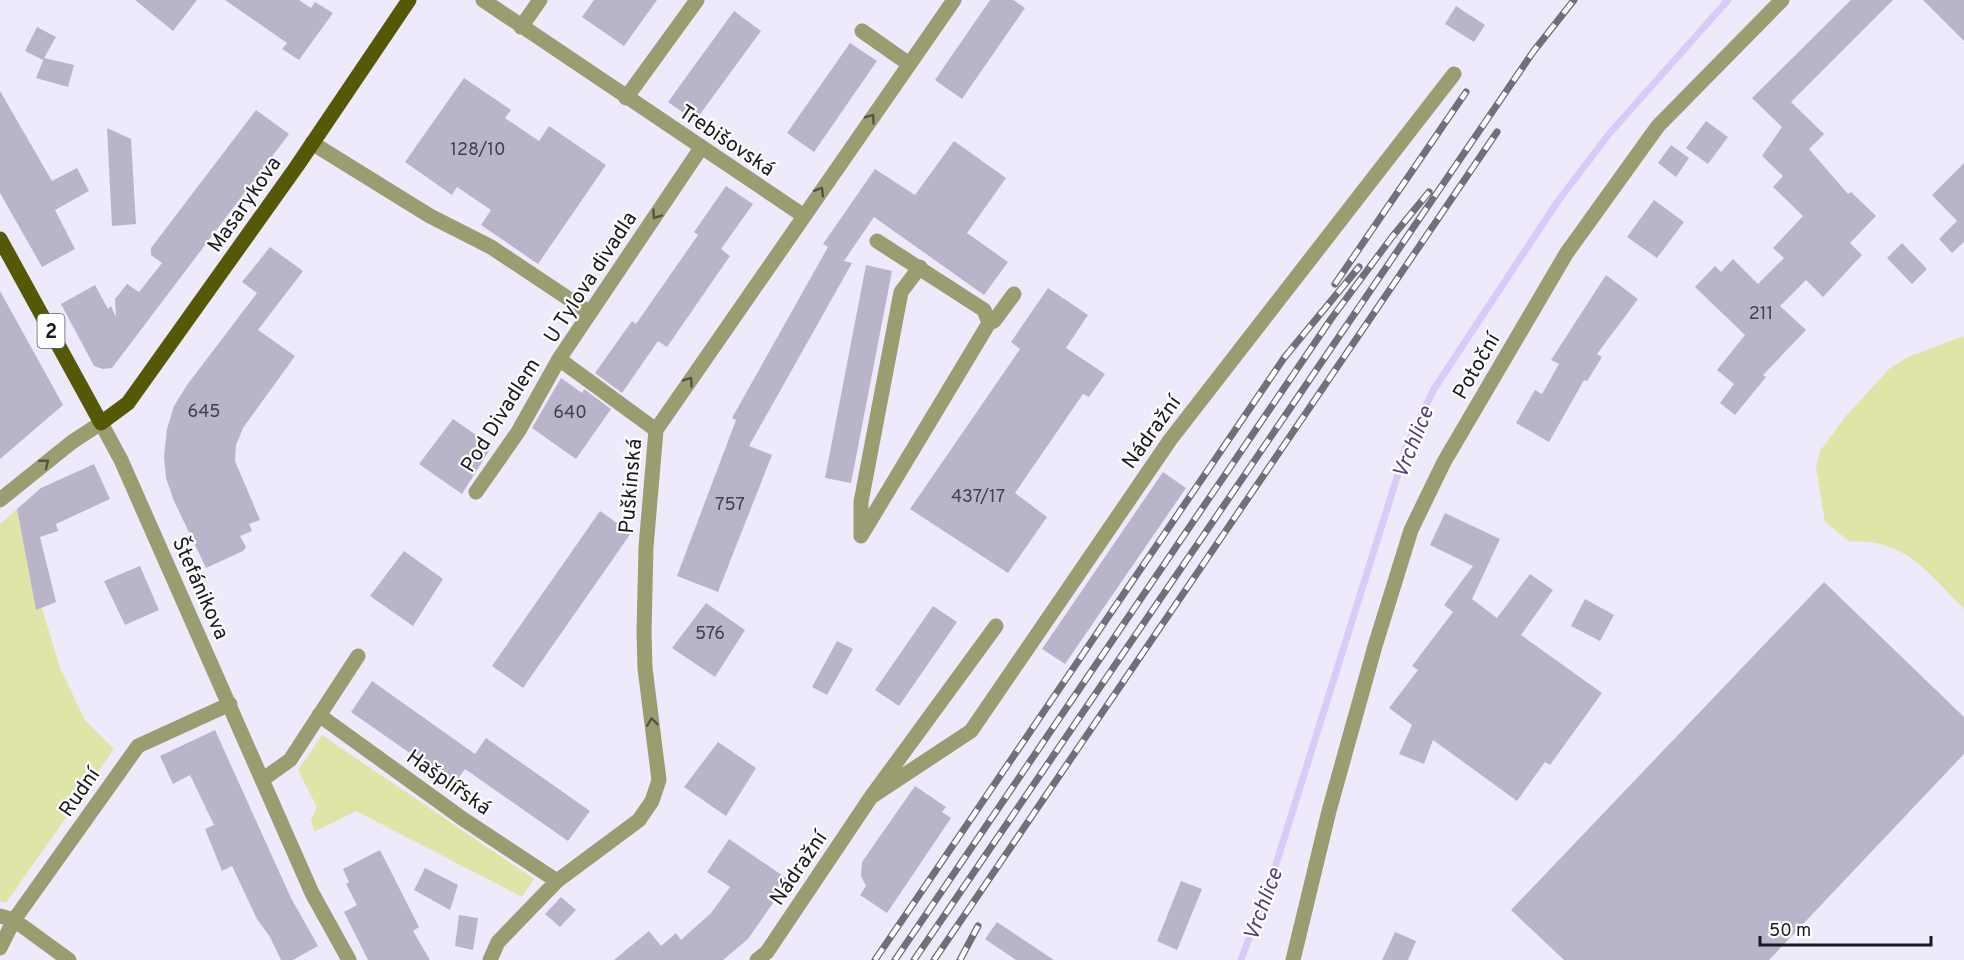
<svg xmlns="http://www.w3.org/2000/svg" width="1964" height="960" font-family="Overpass,sans-serif">
	<rect width="100%" height="100%" fill="#eeeafc"/>
	<!-- green -->
	<path fill="#dfe5a7" d="M1964 336V609C1929 574 1904 537 1850 542L1825 522 1816 468 1820 451 1845 417 1890 368 1910 356Z
		M17 509 36 609 42 608 60 668 85 720 114 749 6 903 0 901V524Z
		M322 735 534 879 522 897 356 811 314 832 311 819 317 807 298 770Z"/>
	<g fill="none" stroke-linecap="round" stroke-linejoin="round">
		<!-- stream -->
		<path stroke="#d8cbfa" stroke-width="7" d="M1241 960 1273 874 1407 445 1434 389 1558 201 1609 134 1728 0"/>
	</g>
	<!-- building -->
	<path fill="#bab4cb" d="M135 0H197L173 31Z
		M225 0H299L311 8 315 2 333 13 299 60 282 49 287 43Z
		M594 0H657L624 46 582 17Z
		M990 0H1013L1025 8 962 99 935 80Z
		M1851 0H1893L1791 102 1824 134 1809 149 1848 194 1851 192 1876 216 1850 243 1862 255 1823 297 1806 280 1780 306 1806 330 1763 375 1766 377 1735 415 1720 403 1734 384 1717 370 1745 335 1695 287 1715 266 1721 272 1733 259 1758 284 1784 258 1773 248 1803 216 1773 187 1783 176 1762 156 1782 127 1752 98Z
		M1923 0H1964V41Z
		M1456 6 1485 25 1474 42 1445 24Z
		M734 11 761 31 695 121 668 102Z
		M37 27 56 37 43 60 25 51Z
		M850 43 877 61 814 152 787 133Z
		M44 58 74 65 68 87 36 78Z
		M464 78 511 110 505 118 539 141 549 126 606 165 538 264 481 225 491 210 457 187 452 195 405 162Z
		M0 91 52 181 77 168 89 191 55 210 75 249 42 267 0 193Z
		M256 110 289 134 112 368 103 369 94 366 61 304 95 285 108 309 111 306 116 317 115 299 127 284 139 292 162 263 151 255V248Z
		M1706 121 1728 137 1708 164 1686 148Z
		M107 128 131 139 136 224 112 226Z
		M954 141 1006 178 967 233 1008 262 984 295 874 217 844 261 852 263 749 446 772 455 718 592 677 576 736 420 732 418 828 247 823 244 875 169 915 195Z
		M1671 145 1689 158 1676 177 1658 163Z
		M1964 163V242L1952 253 1939 239 1957 221 1932 195Z
		M726 186 753 204 721 249 730 256 667 347 658 341 622 393 595 373 632 321 636 324 698 235 694 232Z
		M1654 200 1684 222 1657 258 1627 237Z
		M1902 243 1927 269 1912 284 1887 258Z
		M270 247 303 271 258 330 295 356 243 428 236 445 235 461 260 520 249 524 252 531 240 536 246 547 243 551 206 568 174 501 166 478 164 456 167 429 174 406 187 385 257 293 242 282Z
		M866 265 892 271 851 483 825 478Z
		M1606 275 1638 299 1597 354 1602 357 1587 381 1584 380 1549 442 1516 423 1535 390 1542 394 1559 364 1551 360Z
		M1048 288 1088 315 1066 348 1105 374 1089 397 1083 394 1015 493 1047 517 1008 573 910 509 1020 349 1011 342Z
		M0 291 63 405 0 459Z
		M561 378 582 393 584 389 611 409 576 459 532 428Z
		M453 419 492 446 462 494 419 464Z
		M94 464 110 499 56 524 58 531 40 537 56 602 36 610 17 509 41 488Z
		M1163 472 1186 488 1065 664 1042 649Z
		M600 511 631 533 523 688 492 666Z
		M1445 513 1500 539 1472 599 1497 618 1530 574 1553 590 1521 635 1602 693 1550 765 1545 762 1517 801 1433 740 1424 764 1399 754 1412 725 1389 708 1418 670 1412 666 1453 612 1444 605 1473 566 1430 545Z
		M404 551 443 579 413 626 370 596Z
		M140 566 159 610 125 625 104 581Z
		M1824 582 1964 717V754L1769 960H1564L1511 910Z
		M1585 599 1614 615 1600 641 1571 626Z
		M706 603 745 630 715 677 672 648Z
		M933 606 957 622 899 706 875 690Z
		M837 641 853 649 827 695 812 687Z
		M372 681 475 754 486 738 590 811 568 841 465 769 454 784 351 712Z
		M215 730 291 898 318 946 293 960H281L270 937 257 919 232 866 222 871 205 829 214 825 190 775 173 784 160 756Z
		M718 742 756 768 726 816 684 787Z
		M915 786 946 807 942 812 951 818 887 913 860 895 866 886 861 876 862 862Z
		M729 839 789 880 748 939 723 960H614L649 931 661 946 676 933 681 940 711 913 730 887 707 872Z
		M380 850 419 927 413 931 430 960H368L344 912 357 905 346 884 349 882 343 869Z
		M425 868 458 885 450 910 414 890Z
		M1181 881 1202 889 1177 950 1157 941Z
		M561 897 576 910 560 927 545 914Z
		M459 915 478 918 473 950 455 946Z
		M997 922 1054 960H1016L985 939Z
		M1395 932 1416 941 1408 960H1382Z"/>
	<g fill="none" stroke-linecap="round" stroke-linejoin="round">
		<!-- minor -->
		<path stroke="#999d6f" stroke-width="15" d="M483 0 804 216
			M521 27 540 0
			M862 31 909 64
			M626 98 697 0
			M312 143 430 216 491 247 590 313
			M989 323 994 321 1014 294
			M559 359 656 430
			M476 492 518 432 559 359 701 148
			M0 500 72 442 101 423 121 460 312 893 349 960
			M861 536 989 323 984 310 877 241
			M861 536V502L901 292 920 267
			M319 715 463 819 557 881
			M262 780 290 760 358 656
			M871 797 971 731 1170 440 1454 74
			M0 916 14 920 69 960
			M0 948 14 920 138 746 230 704
			M490 960 498 942 557 881 639 820 652 801 659 780 645 668 644 631 646 547 656 430 954 0
			M757 960 767 952 871 797 996 626
			M1293 960 1329 811 1375 646 1411 530 1444 462 1566 254 1658 126 1782 0"/>
		<!-- major -->
		<path stroke="#555804" stroke-width="15" d="M0 239 101 423 128 403 297 166 409 0"/>
		<defs>
			<path id="rail" d="M1335 284 1466 92
				M875 960 1284 358 1359 267
				M895 960 1331 319 1392 237 1429 192
				M914 960 1533 52 1574 0
				M934 960 1497 132
				M960 960 978 926"/>
		</defs>
		<!-- rail casing -->
		<use href="#rail" stroke="#726f7b" stroke-width="7"/>
		<!-- rail -->
		<use href="#rail" stroke="#fff" stroke-width="4.5" stroke-dasharray="14" stroke-linecap="butt"/>
	</g>
	<!-- one-way arrows -->
	<defs><path id="oneway-chevron" d="M-2-3.5L2.5 0L-2 3.5" fill="none" stroke-width="1.6" stroke-linecap="round" stroke-linejoin="round" transform="scale(1.5)"/></defs>
	<g stroke="#545444">
		<use href="#oneway-chevron" transform="translate(871 118) rotate(-55)"/>
		<use href="#oneway-chevron" transform="translate(820 191) rotate(-58)"/>
		<use href="#oneway-chevron" transform="translate(656 215) rotate(124)"/>
		<use href="#oneway-chevron" transform="translate(689 381) rotate(-55)"/>
		<use href="#oneway-chevron" transform="translate(45 463) rotate(-39)"/>
		<use href="#oneway-chevron" transform="translate(652 722) rotate(-97)"/>
	</g>
	<g text-anchor="middle" stroke-width="4.5" stroke-linejoin="round" paint-order="stroke">
		<!-- number labels -->
		<g font-size="18" fill="#43404c">
			<text x="478" y="155">128/10</text>
			<text x="1761" y="319">211</text>
			<text x="204" y="417">645</text>
			<text x="570" y="418">640</text>
			<text x="978" y="502">437/17</text>
			<text x="730" y="510">757</text>
			<text x="710" y="639">576</text>
		</g>
		<!-- shield labels -->
		<rect fill="#fff" stroke="#5f5e64" stroke-width="1.5" x="37.5" y="314" width="27" height="34" rx="4.5"/>
		<g font-size="20" font-weight="bold" fill="#1b1921">
			<text x="51" y="338">2</text>
		</g>
		<!-- street labels -->
		<g font-size="21" fill="#1b1921" stroke="#fff">
			<text transform="translate(727 140) rotate(34)" y="7">Trebišovská</text>
			<text transform="translate(244 204) rotate(-55)" y="7">Masarykova</text>
			<text transform="translate(590 277) rotate(-57)" y="7">U Tylova divadla</text>
			<text transform="translate(1476 366) rotate(-60)" y="7">Potoční</text>
			<text transform="translate(500 415) rotate(-58)" y="7">Pod Divadlem</text>
			<text transform="translate(1151 432) rotate(-54)" y="7">Nádražní</text>
			<text transform="translate(630 486) rotate(-85)" y="7">Puškinská</text>
			<text transform="translate(201 588) rotate(66)" y="7">Štefánikova</text>
			<text transform="translate(449 782) rotate(35)" y="7">Hašplířská</text>
			<text transform="translate(79 792) rotate(-55)" y="7">Rudní</text>
			<text transform="translate(798 868) rotate(-56)" y="7">Nádražní</text>
		</g>
		<!-- water labels -->
		<g font-size="22" font-style="italic" fill="#553d82" stroke="#fff">
			<text transform="translate(1412 442) rotate(-68)" y="8">Vrchlice</text>
			<text transform="translate(1262 904) rotate(-70)" y="8">Vrchlice</text>
		</g>
	</g>
	<!-- scale -->
	<path d="M1760 936v9h171v-9" fill="none" stroke="#1b1921" stroke-width="3"/>
	<text x="1769" y="936" font-size="18" fill="#1b1921" stroke="#ffffff" stroke-width="4.5" paint-order="stroke">50 m</text>
</svg>
